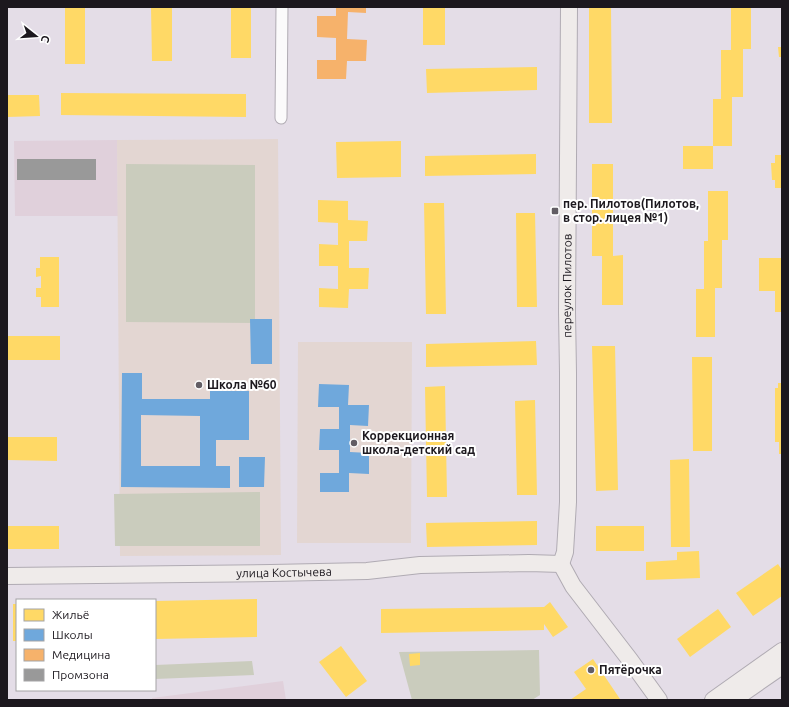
<svg xmlns="http://www.w3.org/2000/svg" width="789" height="707" font-family="Ubuntu,sans-serif">
	<rect width="100%" height="100%" fill="#e4dde7"/>
	<!-- industrial -->
	<path fill="#e0d0db" d="M117 140 118 216H15L14 141Z
		M283 681 286 700H152V698Z"/>
	<!-- education -->
	<path fill="#e3d6d2" d="M278 139 281 555 120 556 117 140Z
		M298 342H412L411 543H297Z"/>
	<!-- green -->
	<path fill="#caccbd" d="M126 164 255 165V323L126 322Z
		M260 492V546H115L114 494Z
		M539 650 540 695 532 700H412L399 652Z
		M252 661 254 675 155 679V665Z"/>
	<!-- homes -->
	<path fill="#ffd966" d="M65 7H85V64H65Z
		M151 7H172V61H152Z
		M231 7H251V58H231Z
		M423 7H445V45H423Z
		M589 7H611L612 123H589Z
		M731 7H751V49H743V97H732V146H713V99H721V50H731Z
		M778 47H782V57H779Z
		M537 67V90L427 93 426 69Z
		M61 93 246 94V117L61 115Z
		M7 95H39L40 116 7 117Z
		M401 141V177L337 178 336 142Z
		M683 146H713V169H683Z
		M536 154V174L425 176V156Z
		M775 155H782V188H775V180H772L771 163H775Z
		M592 164H613V256L623 255V305H602V256H592Z
		M708 191H728V240H722V288H715V337H696V289H704V241H708Z
		M318 200 348 201V220L368 221 367 241H349V268H369L368 289H349L348 308 319 307V288L338 289V266H319V244L338 245V223L318 222Z
		M424 203H444L446 314H426Z
		M516 213H535L537 307H517Z
		M40 257H59V307H41V297H36V288H41V276L36 277V268H40Z
		M759 258H782V312H775V291H759Z
		M7 336H60V360H7Z
		M536 341 537 365 426 367V344Z
		M592 346H615L618 490 596 491Z
		M692 357H712V451H693Z
		M778 383H782V454H779V442H775V388H778Z
		M445 386 447 497H427L425 387Z
		M535 400 537 495H517L515 401Z
		M7 437H57V461L7 460Z
		M689 459 690 547H671L670 460Z
		M537 521V545L427 547 426 523Z
		M7 526H59V549H7Z
		M596 526H644V551H596Z
		M699 551 700 578 646 580V562L677 560V552Z
		M778 564 782 570V596L753 616 736 593Z
		M257 599V637L155 639V601Z
		M550 602 568 627 553 637 544 624V630L381 633V609L544 607Z
		M13 604H17V641H13Z
		M718 609 731 627 690 657 677 639Z
		M341 646 367 681 346 697 319 662Z
		M420 653V665L410 666 409 654Z
		M593 659 620 699 619 700H570L586 689 574 672Z"/>
	<!-- schools -->
	<path fill="#6fa8dc" fill-rule="evenodd" d="M250 319H272V364H251Z
		M122 373H142V399H210V391H249V440H216V466H230V488L121 487ZM141 415 200 416V466H141Z
		M319 384 349 385 348 405H369L368 426 350 425V452L369 453V474L349 473V492H320V473H339V450H319L320 429H339V407H318Z
		M239 457H265L264 487H239Z"/>
	<!-- health -->
	<path fill="#f6b26b" d="M336 7H366V13L348 12 347 39 367 40 366 61H347L346 79H317V60H336V38L317 37V16H336Z"/>
	<!-- industry -->
	<path fill="#999" d="M17 159H96V180H17Z"/>
	<g fill="none" stroke-linecap="round" stroke-linejoin="round">
		<defs>
			<path id="street" d="M281 118 282 7"/>
			<g id="secondary">
				<path id="s1" d="M561 564 565 552 568 502V373L567 312 569 7"/>
				<path d="M561 564 573 586 630 660 659 700"/>
				<path id="s2" d="M7 576 271 573 367 571 420 565 529 563 561 564"/>
				<path d="M713 700 782 651"/>
				<path d="M733 700 782 666"/>
			</g>
		</defs>
		<!-- street casing -->
		<use href="#street" stroke="#b0abb3" stroke-width="13"/>
		<!-- secondary casing -->
		<use href="#secondary" stroke="#b0abb3" stroke-width="18"/>
		<!-- street -->
		<use href="#street" stroke="#fbfafb" stroke-width="11"/>
		<!-- secondary -->
		<use href="#secondary" stroke="#efebea" stroke-width="16"/>
	</g>
	<!-- markers -->
	<g fill="#625d64" stroke="#fff" stroke-width="1.5">
		<rect x="551" y="207" width="8" height="8" rx="2"/>
		<circle cx="199" cy="385" r="4"/>
		<circle cx="354" cy="443" r="4"/>
		<circle cx="591" cy="670" r="4"/>
	</g>
	<g text-anchor="middle" stroke-width="4" stroke-linejoin="round" paint-order="stroke">
		<!-- poi labels -->
		<g font-size="12" font-weight="bold" fill="#1c181e" stroke="#fff" text-anchor="start">
			<text x="563" y="208">пер. Пилотов(Пилотов,<tspan x="563" dy="14">в стор. лицея №1)</tspan></text>
			<text x="207" y="389">Школа №60</text>
			<text x="362" y="440">Коррекционная<tspan x="362" dy="14">школа-детский сад</tspan></text>
			<text x="599" y="674">Пятёрочка</text>
		</g>
		<!-- street labels -->
		<g font-size="12" fill="#1c181e" stroke="#fff">
			<text dy="4" stroke="none"><textPath href="#s1" startOffset="279">переулок Пилотов</textPath></text>
			<text dy="4" stroke="none"><textPath href="#s2" startOffset="277">улица Костычева</textPath></text>
		</g>
	</g>
	<!-- border -->
	<rect width="789" height="707" fill="none" stroke="#1c181e" stroke-width="16"/>
	<!-- legend -->
	<rect x="16" y="599" width="140" height="92" fill="#ffffff" stroke="#a4a3a5"/>
	<rect x="24" y="609" width="20" height="12" fill="#ffd966" stroke="#a4a3a5"/>
	<text x="52" y="619" font-size="12" fill="#1c181e">Жильё</text>
	<rect x="24" y="629" width="20" height="12" fill="#6fa8dc" stroke="#a4a3a5"/>
	<text x="52" y="639" font-size="12" fill="#1c181e">Школы</text>
	<rect x="24" y="649" width="20" height="12" fill="#f6b26b" stroke="#a4a3a5"/>
	<text x="52" y="659" font-size="12" fill="#1c181e">Медицина</text>
	<rect x="24" y="669" width="20" height="12" fill="#999999" stroke="#a4a3a5"/>
	<text x="52" y="679" font-size="12" fill="#1c181e">Промзона</text>
	<!-- north arrow -->
	<g transform="translate(36 36) rotate(107)" stroke="#ffffff" stroke-width="3" paint-order="stroke">
	<path d="M0-3L7 15L0 10L-7 15Z" fill="#1c181e"/>
	<text y="-6" font-size="11" font-weight="bold" text-anchor="middle" fill="#1c181e">С</text>
	</g>
</svg>
